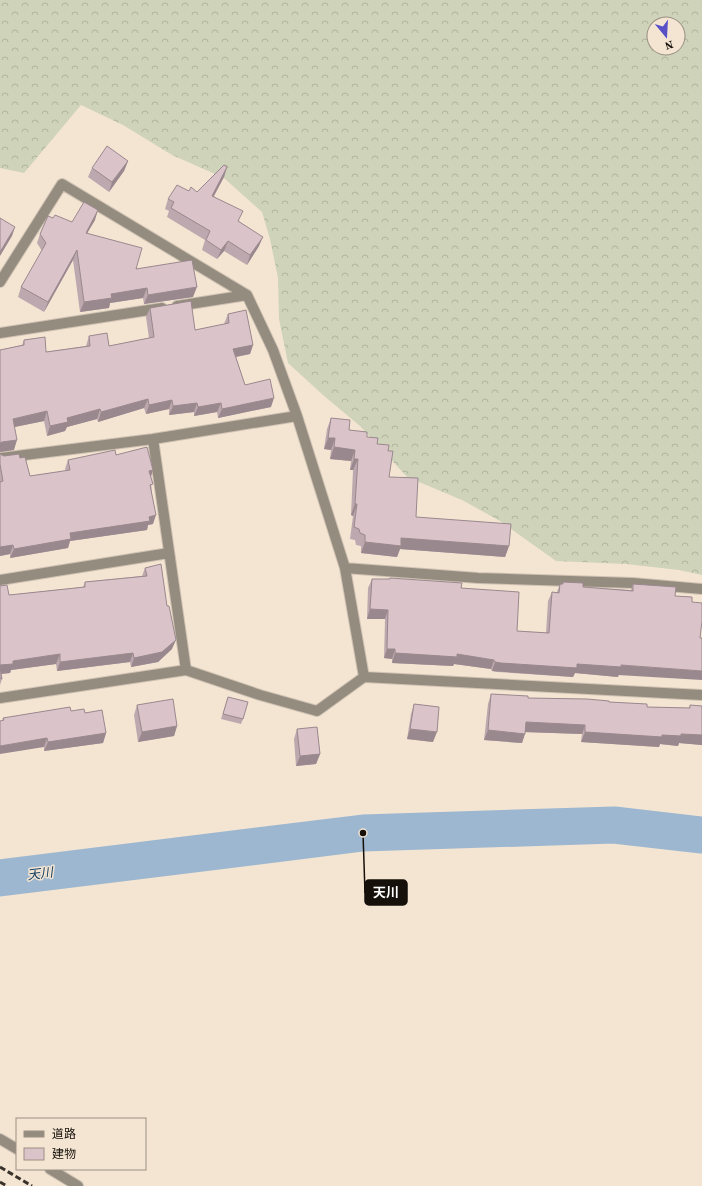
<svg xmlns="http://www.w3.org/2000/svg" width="702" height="1186" font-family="'Source Serif 4','Noto Sans JP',serif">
	<defs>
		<pattern id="forest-crowns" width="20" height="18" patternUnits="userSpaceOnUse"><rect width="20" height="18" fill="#ced3b9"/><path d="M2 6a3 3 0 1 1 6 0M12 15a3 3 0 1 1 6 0" fill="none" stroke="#b0b49e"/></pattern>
	</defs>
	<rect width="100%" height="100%" fill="#f4e5d3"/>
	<!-- forest -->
	<path fill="url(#forest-crowns)" fill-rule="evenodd" d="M0 0H702V575L679 570 626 564 556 561 500 521 462 500 407 477 360 426 323 395 288 363 279 319 278 278 270 239 262 212 224 178 172 155 123 125 81 105 24 173 0 168ZM654 24H678V48H654Z"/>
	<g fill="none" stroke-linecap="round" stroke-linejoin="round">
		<!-- river -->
		<path stroke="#9db7d0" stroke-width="37" d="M0 878 363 833 614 825 702 835"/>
		<defs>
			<path id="minor" d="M0 282 62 184 247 295 273 350 297 416 345 568 364 677
				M177 306 247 295
				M0 333 162 308
				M153 439 186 670
				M0 458 153 439 297 416
				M345 568 478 578 633 583 702 589
				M0 580 169 553
				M0 698 186 670 260 695 317 711 364 677 702 695
				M0 1139 17 1149
				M50 1169 78 1186"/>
		</defs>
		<!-- minor casing -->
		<use href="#minor" stroke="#d0c3b3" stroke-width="12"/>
		<!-- minor -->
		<use href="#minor" stroke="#958c80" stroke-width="10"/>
		<!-- rail -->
		<path stroke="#39322b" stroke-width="3" stroke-dasharray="6 3" stroke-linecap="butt" d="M0 1167 32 1186
			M0 1182 7 1186"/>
	</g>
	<!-- wall -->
	<path fill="#bca8ae" d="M128 161 124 171 109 192 88 177 92 168Z
		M227 167 224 177 214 196 239 221 259 246 247 265 224 251 217 259 202 250 205 240 167 217 169 211 165 209 168 199 189 191 197 192Z
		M53 218 72 222 95 220 87 233 136 269 193 297 144 304 143 298 110 303 109 308 80 312 73 260 44 312 18 297 21 287 42 251 37 243 40 234Z
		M150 308 195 330 224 324 228 314 253 345 250 354 236 357 245 385 271 407 218 418 217 412 194 416V412L169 415V409L146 414 144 408 98 422 97 419 67 427 65 431 47 436 44 421 14 427V450L0 452V350L22 345 24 340 46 352 86 346 89 336 109 346 149 338 146 317Z
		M331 418 349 430 367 437 377 444 388 451 389 477 416 517 509 546 505 557 400 549 397 557 361 553V546L356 545 355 540 350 539 353 516 351 515 353 470H350L351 461 330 459 331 450 324 449 327 429Z
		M0 454 4 456 20 458 30 476 66 471 65 469 68 460 116 455 153 470 151 477 153 524 148 525 147 530 70 541 68 548 10 558V554L0 556Z
		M145 568 172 649 158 662 131 667 130 662 57 671 56 664 11 670 10 673 1 674 2 679 0 685V586L9 595 83 587 85 582 142 576Z
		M372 579 461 588 517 631 546 633 548 601 552 592H557L560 584H562L563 582 583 587 631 590 633 584 676 587 618 677 575 673 573 677 497 672 492 671 491 669 454 664 453 666 392 663V659L384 658 385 619H367L368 588Z
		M491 694 528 698 609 702 647 707 689 708 690 705 702 706V745L679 743 678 746 660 744 659 747 581 742 582 734 525 732 522 743 484 740 488 704Z
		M228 697 243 719 241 724 221 719Z
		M414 704 433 742 407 739 411 714Z
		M137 705 177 726 174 736 138 742 134 715Z
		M71 711 85 713 106 733 103 743 44 751V747L2 721 3 718Z
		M297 729 320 754 316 764 296 766 294 739Z"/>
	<!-- shaded-wall -->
	<path fill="#99888d" d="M128 161 124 171 109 192 112 182Z
		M227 167 224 177 209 205 212 196Z
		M98 210 95 220 82 242 86 233Z
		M15 227 12 236 0 256V252Z
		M263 237 259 246 247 265 250 255Z
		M228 241 224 251 217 259 221 250Z
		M77 250 73 260 44 312 48 302Z
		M197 287 193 297 144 304 148 295Z
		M147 288 143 298 110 303 109 308 80 312 84 302 111 294Z
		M253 345 250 354 230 358 233 349Z
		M274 398 271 407 218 418 222 409Z
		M148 399 144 408 98 422 101 412Z
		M172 400 169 409 146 414 149 405Z
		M197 403 194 412 169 415 173 406Z
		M221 403 217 412 194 416 198 407Z
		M100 409 97 419 67 427 65 431 47 436 50 426 67 418Z
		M47 411 44 421 10 428 13 419Z
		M328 438H335L331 450 324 449Z
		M17 440 14 450 0 452V443L2 442Z
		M334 447 355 450 351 461 330 459Z
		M354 459H358L353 470H350Z
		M153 470 150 479 149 471Z
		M355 504H357L353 516 351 515Z
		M156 515 153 524 148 525 147 530 70 541 68 548 10 558 14 549 70 533Z
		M401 538 509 546 505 557 400 549 397 557 361 553 365 542Z
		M13 545 10 554 0 556V547Z
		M370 609 388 610 385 619H367Z
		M176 640 172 649 158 662 131 667 134 658Z
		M387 649H395L392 659 384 658Z
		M133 653 130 662 57 671 60 662Z
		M395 653 457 654 494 660 491 669 454 664 453 666 392 663Z
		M60 654 56 664 11 670 10 673 0 674V665L13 661Z
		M495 662 621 665 702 671V680L618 675V677L575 673 573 677 492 671Z
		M526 722 585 725 582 734 523 732Z
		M177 726 174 736 138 742 142 732Z
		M410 729 437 732 433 742 407 739Z
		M488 730 525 734 522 743 484 740Z
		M585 732 662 735 681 734 702 735V745L679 743 678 746 660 744 659 747 581 742Z
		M106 733 103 743 44 751 48 742Z
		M47 738 44 747 0 754V746Z
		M320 754 316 764 296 766 300 756Z"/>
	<!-- building -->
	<path fill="#dbc3ca" stroke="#99888d" d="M107 146 128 161 112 182 92 168Z
		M224 165 227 167 212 196 243 211 238 221 263 237 250 255 228 241 221 250 206 240 210 231 171 208 174 202 168 199 177 185 189 191 191 187 197 192Z
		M84 202 98 210 86 233 142 248 136 269 192 260 197 287 148 295 147 288 111 294 112 298 84 302 77 250 48 302 21 287 46 243 40 234 48 216 53 218 55 215 72 222Z
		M0 218 15 227 0 252Z
		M191 301 195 330 229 323 228 314 246 310 253 345 233 349 245 385 270 379 274 398 222 409 221 403 198 407 197 403 173 406 172 400 149 405 148 399 101 412 100 409 67 418 68 422 50 426 47 411 13 419 17 440 2 442 0 443V350L24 345V340L45 337 46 352 90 346 89 336 107 333 109 346 154 337 150 308Z
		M331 418 350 420 349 430 367 432V437L378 438 377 444 389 445 388 451H393L389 477 418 478 416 517 511 524 509 546 401 538V546L365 542V535L360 533 359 529 354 527 357 504H355L358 459H354L355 450 334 447 335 438H328Z
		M147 447 153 470 149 471 153 484 150 485 156 515 149 517 150 521 70 533 71 539 14 549 13 545 0 547V482L3 481 0 464V454L4 456 19 454 20 458 25 457 30 476 70 470 68 460 115 450 116 455Z
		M161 564 167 606H169L176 640 162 652 134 658 133 653 60 662V654L13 661V664L0 665V586L7 585 9 595 85 587V582L147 576 145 568Z
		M390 578 462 583 461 588 519 592 517 631 549 633 552 592 559 593 560 584H563V582L583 583V587L633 591V584L676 587 675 596 692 597V602L702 603V621L700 638H702V671L621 665V667L577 664V668L501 663 495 662 494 660 457 654V657L395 653V649H387L388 610 370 609 372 579H390Z
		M0 667 2 679 0 678Z
		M491 694 528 696V698L587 699 609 701V702L647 704V707L690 708V705L702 706V735L681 734V736L662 735V737L585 732V725L526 722 525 734 488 730Z
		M228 697 248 702 243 719 223 714Z
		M173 699 177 726 142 732 137 705Z
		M414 704 439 707 437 732 410 729Z
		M70 707 71 711 84 709 85 713 102 710 106 733 48 742 47 738 0 746V721L4 720 3 718Z
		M317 727 320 754 300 756 297 729Z"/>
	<g text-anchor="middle" stroke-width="3" stroke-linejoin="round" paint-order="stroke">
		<!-- water labels -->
		<g font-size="13" font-style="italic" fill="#163f62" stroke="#f4e5d3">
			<text transform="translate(40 873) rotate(-7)" y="5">天川</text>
		</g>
	</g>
	<!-- callouts -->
	<path fill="none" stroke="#15100a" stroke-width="1.5" d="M363 833L365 893"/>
	<circle fill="#15100a" stroke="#f4e5d3" stroke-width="1.5" cx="363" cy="833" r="4"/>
	<rect fill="#15100a" stroke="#15100a" stroke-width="1.5" x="365" y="880" width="42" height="25" rx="4"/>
	<g font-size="13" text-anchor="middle" font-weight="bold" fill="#fff">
		<text x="386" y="897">天川</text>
	</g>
	<!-- legend -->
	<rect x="16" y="1118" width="130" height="52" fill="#f4e5d3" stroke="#9b9083"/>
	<rect x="24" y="1131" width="20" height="6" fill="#958c80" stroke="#9b9083"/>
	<text x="52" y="1138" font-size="12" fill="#15100a">道路</text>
	<rect x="24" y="1148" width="20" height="12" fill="#dbc3ca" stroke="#9b9083"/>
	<text x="52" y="1158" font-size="12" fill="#15100a">建物</text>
	<!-- north arrow -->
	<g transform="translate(666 36) rotate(162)"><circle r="19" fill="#f4e5d3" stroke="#9b9083"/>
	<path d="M0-3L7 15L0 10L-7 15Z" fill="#5950c8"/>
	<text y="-6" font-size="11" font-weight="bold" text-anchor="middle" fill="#15100a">N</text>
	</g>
</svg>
